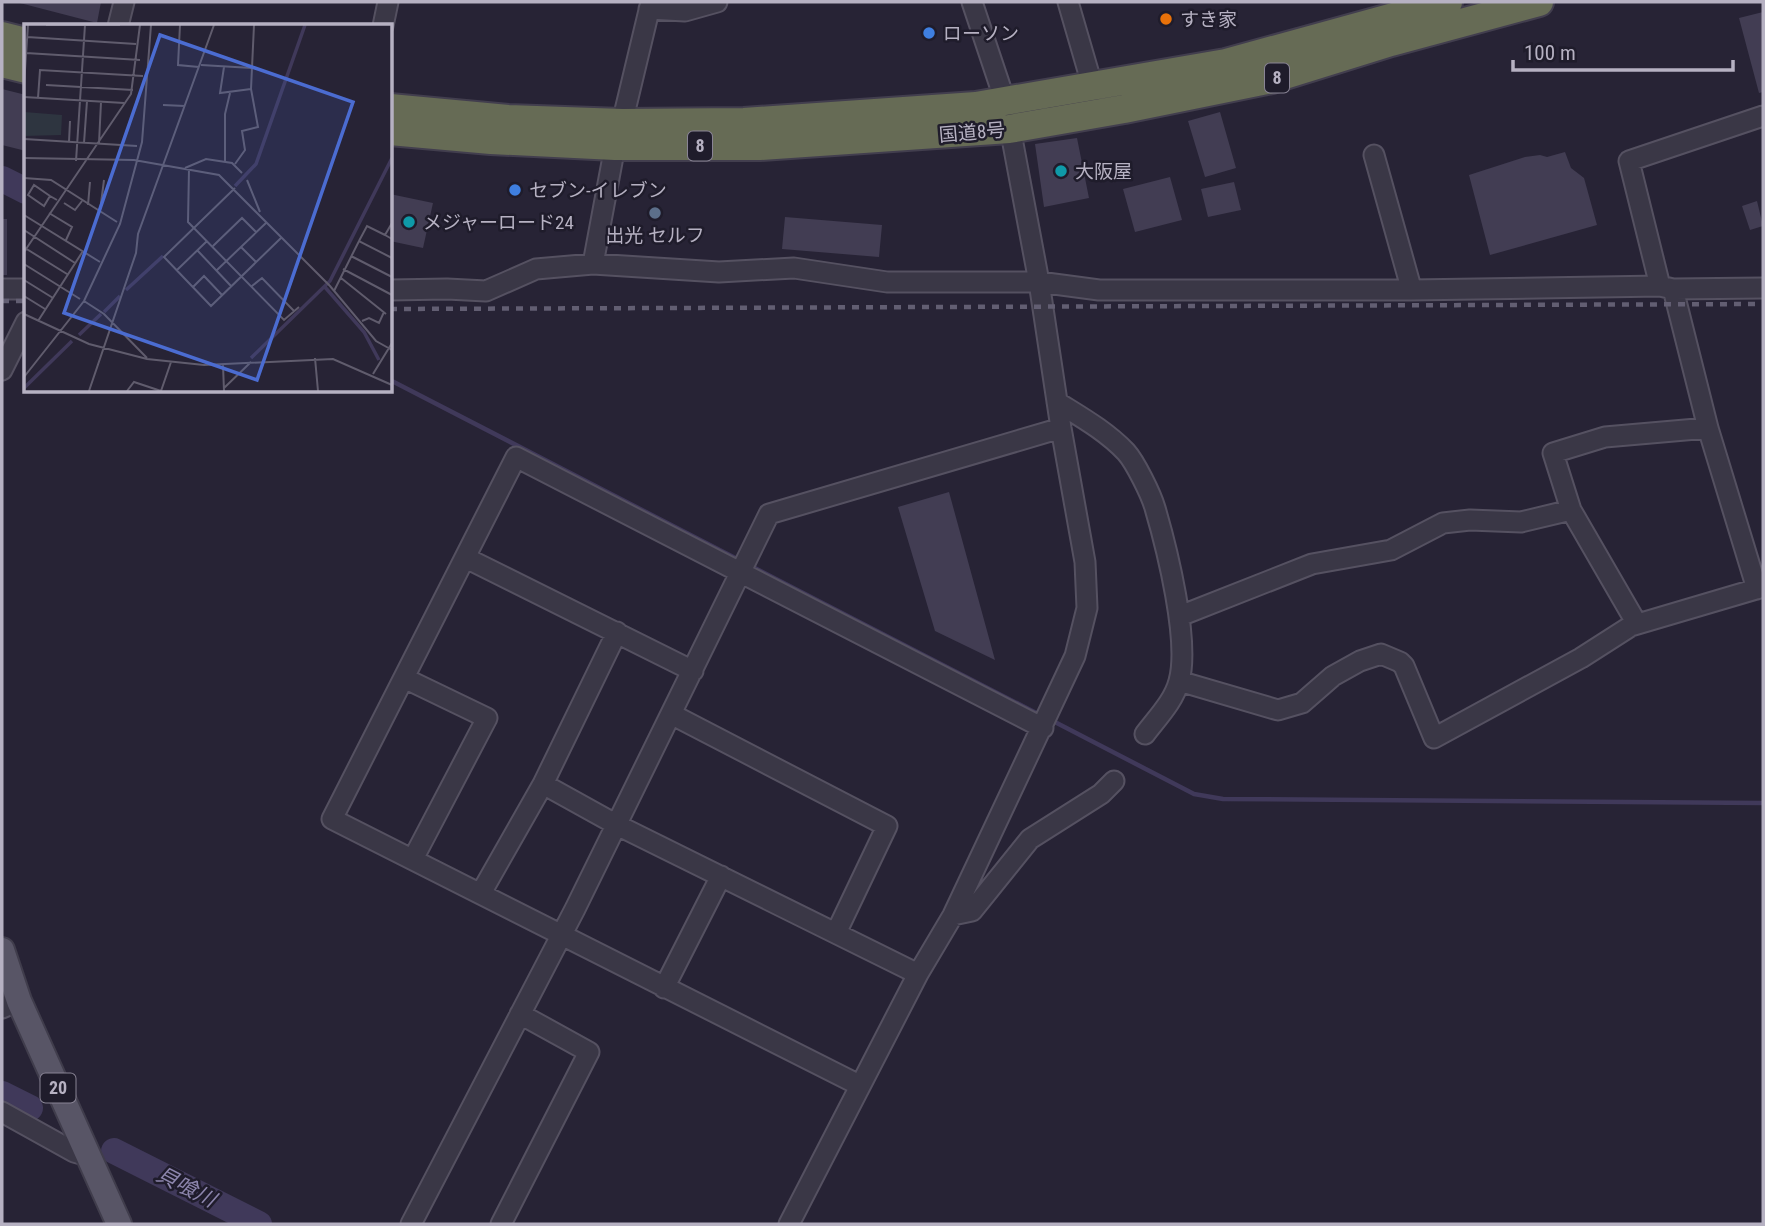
<svg xmlns="http://www.w3.org/2000/svg" width="1765" height="1226" font-family="'Roboto Condensed','Noto Sans JP',sans-serif">
	<rect width="100%" height="100%" fill="#272335"/>
	<g fill="none" stroke-linecap="round" stroke-linejoin="round">
		<!-- stream -->
		<path stroke="#40395a" stroke-width="4.5" d="M390 380 741 561
			M749 565 1040 715
			M1051 720 1194 794 1223 799 1763 803"/>
		<!-- river -->
		<path stroke="#40395a" stroke-width="26" d="M2 179 26 191
			M2 1094 30 1108
			M114 1151 259 1224"/>
	</g>
	<!-- building -->
	<path fill="#423d53" d="M16 2H101L97 23Z
		M1763 12V92L1759 93 1739 18Z
		M2 89 26 95V151L2 145Z
		M1220 112 1236 168 1205 177 1188 121Z
		M1077 138 1089 198 1044 207 1035 144Z
		M1565 152 1571 168 1584 178 1597 225 1490 255 1469 175 1525 157 1540 155 1547 157Z
		M1170 177 1182 220 1135 232 1123 189Z
		M1234 182 1241 210 1208 217 1201 189Z
		M390 194 433 203 423 248 390 241Z
		M1757 201 1763 226 1750 230 1742 206Z
		M785 217 882 225 879 257 782 249Z
		M2 219H7V275H2Z
		M949 492 995 660 935 631 898 507Z"/>
	<g fill="none" stroke-linecap="round" stroke-linejoin="round">
		<defs>
			<path id="minor" d="M1068 2 1093 88
				M649 9 685 11 717 2
				M118 26 124 2
				M383 26 388 2
				M622 123 651 2
				M1374 155 1410 284
				M593 264 615 146
				M1660 286 1629 161 1763 116
				M2 289H26
				M1673 289 1708 428 1757 589
				M390 290 447 289 486 291 536 269 593 264 719 272 794 268 887 282H1039L1099 290H1411L1660 286 1673 289 1763 288
				M2 370 26 322
				M1057 402C1081 417 1106 431 1126 452 1135 462 1151 494 1155 508 1167 549 1190 641 1179 681 1174 701 1157 718 1145 734
				M466 558 693 671
				M1180 616 1312 564 1391 550 1443 523 1470 520 1521 522 1571 510
				M1637 624 1571 510 1553 453 1605 437 1708 428
				M404 678 487 718 413 859
				M1179 681 1278 710 1302 703 1333 676 1360 661 1381 654 1400 662 1404 666 1434 738 1581 658 1631 626 1763 587
				M671 714 887 826 836 933
				M543 784 617 825 918 974
				M481 893 543 784 617 632
				M953 915 972 911 1030 839 1101 794 1114 781
				M664 988 721 876
				M2 1008 19 1001
				M859 1085 332 819 516 457 1043 728
				M2 1112 74 1152 88 1156
				M411 1224 575 909 769 514 1061 428
				M501 1224 589 1052 520 1014
				M789 1224 918 974 953 915 1075 656 1087 608 1085 562 1061 428 1039 282 1005 101 972 2"/>
			<path id="major" d="M2 950 19 1001 119 1224"/>
			<path id="highway" d="M2 36 26 42
				M2 63 26 69
				M390 108 508 119 622 123 744 122 976 106 1226 63 1448 2
				M390 131 491 140 615 146H760L1009 129 1124 109 1272 79 1391 42 1539 2"/>
		</defs>
		<!-- minor casing -->
		<use href="#minor" stroke="#555161" stroke-width="23"/>
		<!-- major casing -->
		<use href="#major" stroke="#403d4c" stroke-width="28"/>
		<!-- highway casing -->
		<use href="#highway" stroke="#423e4e" stroke-width="32"/>
		<!-- minor -->
		<use href="#minor" stroke="#3a3746" stroke-width="19"/>
		<!-- major -->
		<use href="#major" stroke="#585566" stroke-width="24"/>
		<!-- highway -->
		<use href="#highway" stroke="#666b55" stroke-width="28"/>
		<!-- rail -->
		<path stroke="#625e72" stroke-width="4.5" stroke-dasharray="7 7" stroke-linecap="butt" d="M2 301H26
			M390 309 1763 304"/>
	</g>
	<!-- markers -->
	<circle fill="#e8710a" stroke="#1f1c2b" stroke-width="2.5" cx="1166" cy="19" r="7"/>
	<g fill="#3f7fe0" stroke="#1f1c2b" stroke-width="2.5">
		<circle cx="929" cy="33" r="7"/>
		<circle cx="515" cy="190" r="7"/>
	</g>
	<g fill="#0f9aa8" stroke="#1f1c2b" stroke-width="2.5">
		<circle cx="1061" cy="171" r="7"/>
		<circle cx="409" cy="222" r="7"/>
	</g>
	<circle fill="#5c6f8a" stroke="#1f1c2b" stroke-width="2.5" cx="655" cy="213" r="7"/>
	<g text-anchor="middle" stroke-width="5" stroke-linejoin="round" paint-order="stroke">
		<!-- shield labels -->
		<g fill="#1f1c2b" stroke="#898495" stroke-width="2">
			<rect x="1265" y="63.5" width="24" height="29" rx="5"/>
			<rect x="688" y="131.5" width="24" height="29" rx="5"/>
			<rect x="40.5" y="1073.5" width="35" height="29" rx="5"/>
		</g>
		<g font-size="18" font-weight="bold" fill="#b6b1c2">
			<text x="1277" y="84">8</text>
			<text x="700" y="152">8</text>
			<text x="58" y="1094">20</text>
		</g>
		<!-- poi labels -->
		<g font-size="19" fill="#b6b1c2" stroke="#1f1c2b" text-anchor="start">
			<text x="1180" y="26">すき家</text>
			<text x="943" y="40">ローソン</text>
			<text x="1075" y="178">大阪屋</text>
			<text x="529" y="197">セブン-イレブン</text>
			<text x="423" y="229">メジャーロード24</text>
			<text x="655" y="242" text-anchor="middle">出光 セルフ</text>
		</g>
		<!-- street labels -->
		<g font-size="19" fill="#b6b1c2" stroke="#1f1c2b">
			<text transform="translate(972 132) rotate(-5)" y="7">国道8号</text>
		</g>
		<!-- water labels -->
		<g font-size="21" font-style="italic" fill="#8c85ac" stroke="#1f1c2b">
			<text transform="translate(186 1187) rotate(27)" y="7">貝喰川</text>
		</g>
	</g>
	<!-- overview -->
	<g transform="translate(24 24)">
		<rect width="368" height="368" fill="#272335"/>
		<path d="M0 88 38 91 37 111 0 112Z" fill="#2e3540"/>
		<path fill="none" stroke="#40395a" stroke-width="3.5" d="M211 162 232 140 281 1M300 262 340 308 355 336M102 266 139 232M80 288 96 272M55 311 77 290M227 334 306 257 368 134M0 364 48 317"/>
		<path fill="none" stroke="#605c6d" stroke-width="2" d="M22 1H96M156 1 154 41 175 43M3 13 112 20M2 29 116 36M177 41 228 44M200 43 196 69 227 65M0 61 4 1M22 61 109 66M0 73 100 79M14 74 16 46 119 52M139 81 161 82M0 115 113 122M45 118 46 97M60 119 63 77M75 119 77 78M0 134 110 136 195 151 306 262 352 317 368 326M52 137 61 1M201 137V90L206 69M211 140 221 126 218 107 234 103 227 65 230 1M161 144 182 135 208 139 218 149M165 145 164 198 260 296 275 283M0 154 27 156 93 198M223 156 236 188M211 164 140 233 187 282 258 213M26 172 20 182 4 171 10 161 26 172 33 176M40 179 51 186 58 177M64 181 66 158M76 187 80 156M25 189 48 203 42 216M0 191 76 238M368 199 361 211 368 215M0 206 51 239M335 217 343 202 361 211M189 222 218 194 232 208M217 223 232 238M1 224 43 250M173 226 207 262M0 228 107 70 116 1M327 232 368 253M0 240 56 275M319 245 368 271M153 246 183 217M193 246 243 198M317 254 362 290M0 256 29 274M228 262 238 254 270 287M169 263 180 252 198 271M310 267 335 217 368 234M0 272 21 285M60 277 80 290 123 334M0 290 65 320 123 335 180 341 309 335 368 361M14 297 59 227M338 297 345 294 355 299 360 288M291 334 294 367M199 341 200 367M349 350 368 319M0 353 60 277 96 200 118 118 127 1M200 364 227 338M65 367 112 229 114 210 190 1M103 367 110 358 137 367M137 367 147 338"/>
		<path fill="#4b6cd1" fill-opacity="0.15" stroke="#4b6cd1" stroke-width="3.5" d="M136 11 329 78 233 356 40 289Z"/>
		<rect width="368" height="368" fill="none" stroke="#b6b1c2" stroke-width="3.5"/>
	</g>
	<!-- border -->
	<rect width="1765" height="1226" fill="none" stroke="#b6b1c2" stroke-width="7"/>
	<!-- scale -->
	<path d="M1513 60v10h220v-10" fill="none" stroke="#b6b1c2" stroke-width="3.5"/>
	<text x="1524" y="60" font-size="21" fill="#b6b1c2" stroke="#1f1c2b" stroke-width="5" paint-order="stroke">100 m</text>
</svg>
